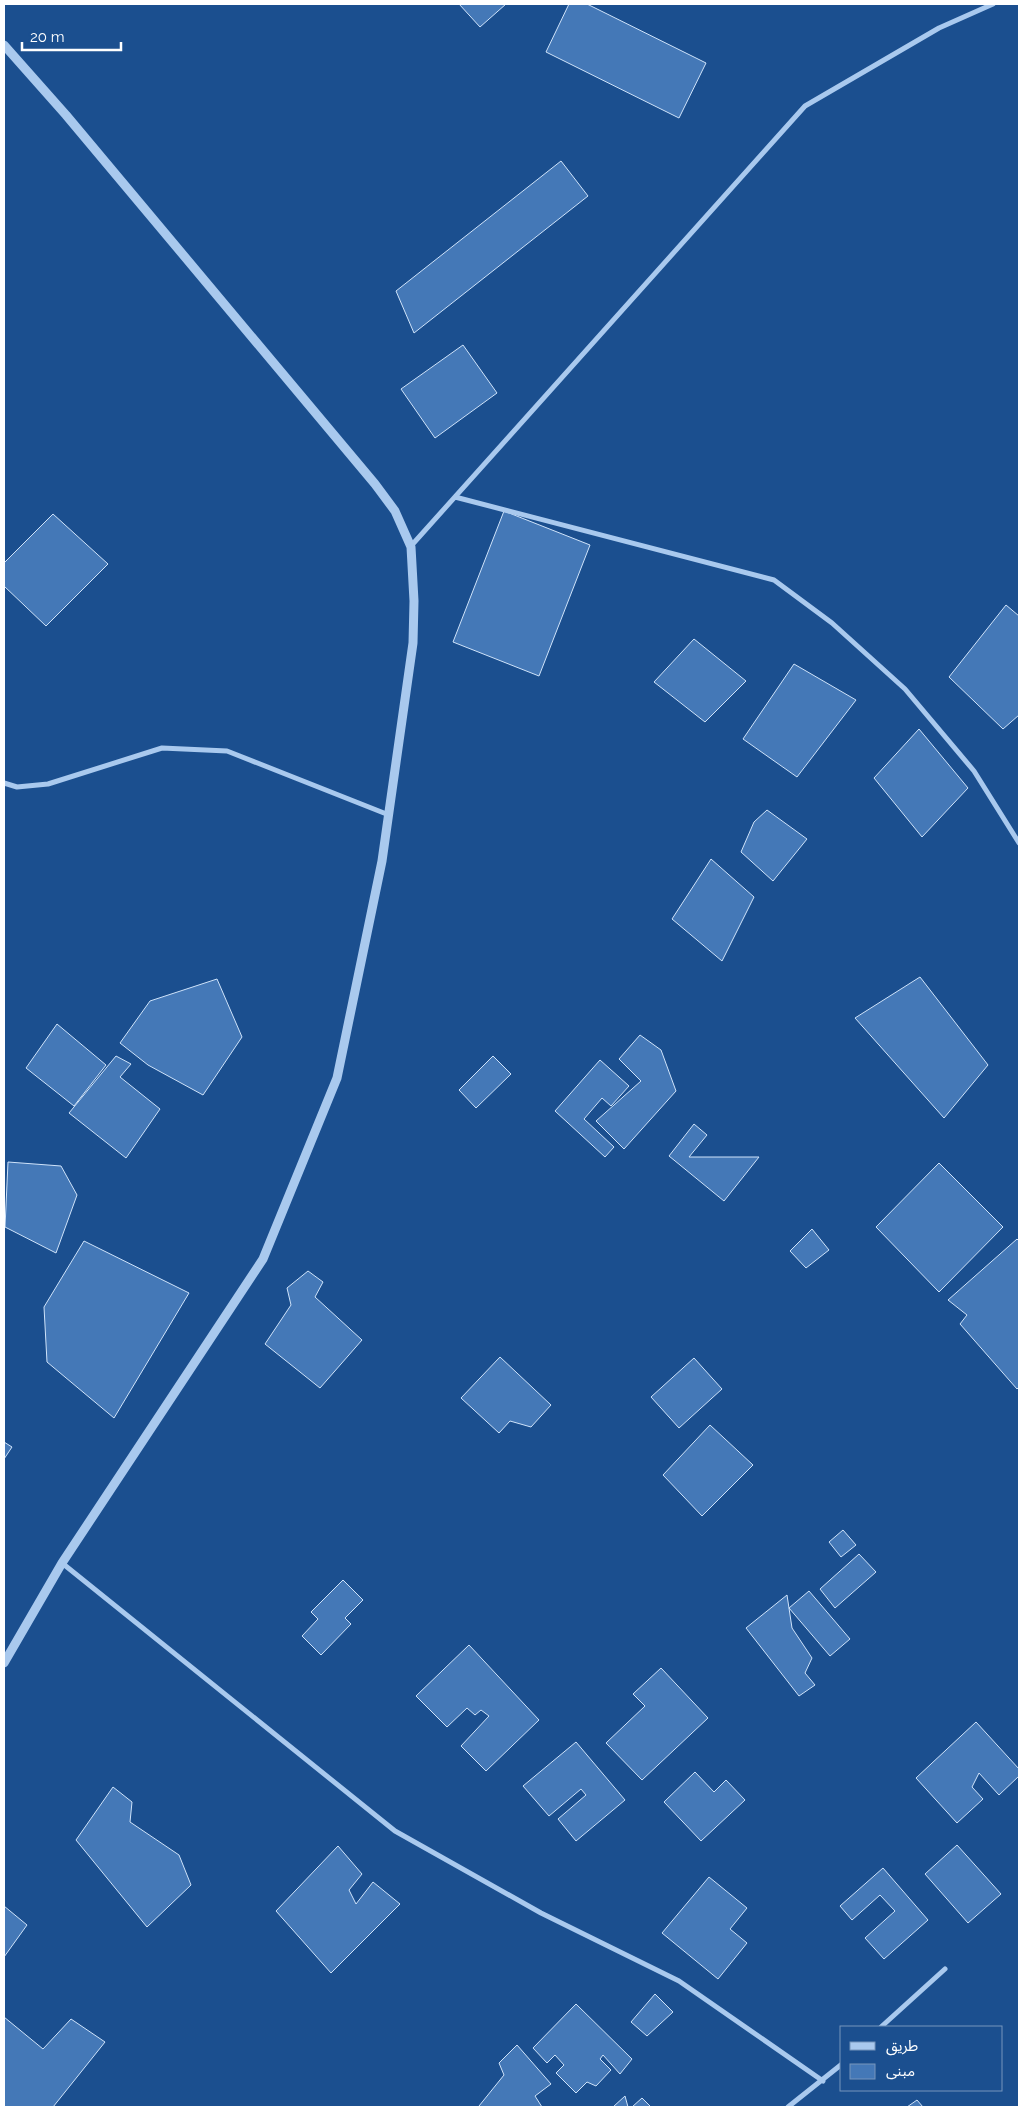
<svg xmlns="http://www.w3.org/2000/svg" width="1023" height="2111" font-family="Raleway,'Noto Sans Arabic',sans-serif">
	<rect width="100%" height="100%" fill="#1b4f8f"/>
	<!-- building -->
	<path fill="#4478b7" stroke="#cfe3fa" d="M459 4H506L480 27Z
		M569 4H587L706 63 679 118 546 52Z
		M561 161 588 196 414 333 396 291Z
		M463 345 497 393 435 438 401 389Z
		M504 511 590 545 539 676 453 642Z
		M53 514 108 564 46 626 4 586V563Z
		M1006 605 1019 616V715L1003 729 949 677Z
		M694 639 746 681 705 722 654 682Z
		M794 664 856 700 797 777 743 739Z
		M919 729 968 788 922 837 874 778Z
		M767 810 807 839 773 881 741 852 754 822Z
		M711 859 754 897 722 961 672 919Z
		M920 977 988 1065 944 1118 855 1018Z
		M217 979 242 1037 203 1095 148 1065 120 1043 150 1001Z
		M57 1024 106 1065 74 1106 26 1068Z
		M640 1035 661 1050 676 1091 624 1149 596 1121 641 1081 619 1059Z
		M116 1056 131 1064 120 1077 160 1109 126 1158 69 1113Z
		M493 1056 511 1074 476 1108 459 1090Z
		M600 1060 629 1086 611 1106 602 1098 584 1119 614 1147 605 1157 555 1111Z
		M694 1124 707 1135 689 1157H759L724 1201 669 1156Z
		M8 1162 61 1166 77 1195 56 1253 5 1227Z
		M939 1163 1003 1227 939 1292 876 1227Z
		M812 1229 829 1250 806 1268 790 1251Z
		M1017 1239 1019 1241V1387L1017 1389 960 1324 967 1315 948 1300Z
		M84 1241 189 1293 114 1418 47 1362 44 1307Z
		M308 1271 323 1282 315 1297 362 1340 320 1388 265 1344 291 1305 287 1288Z
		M500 1357 551 1405 531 1427 510 1421 499 1433 461 1398Z
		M694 1358 722 1389 679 1428 651 1397Z
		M710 1425 753 1465 702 1516 663 1475Z
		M4 1442 12 1447 4 1459Z
		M843 1530 856 1545 841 1557 829 1542Z
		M859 1554 876 1572 835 1608 820 1589Z
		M343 1580 363 1600 345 1618 351 1624 321 1655 302 1636 318 1619 311 1612Z
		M809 1591 850 1639 830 1656 789 1608Z
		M787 1595 792 1628 812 1658 805 1673 815 1685 799 1696 746 1628Z
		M469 1645 539 1720 486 1771 461 1746 489 1716 481 1710 475 1715 467 1708 447 1727 416 1696Z
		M661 1668 708 1718 642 1780 606 1743 645 1706 633 1694Z
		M976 1722 1019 1769V1776L999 1795 979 1773 972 1787 983 1799 957 1823 916 1778Z
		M576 1742 625 1800 576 1841 558 1819 586 1795 581 1789 549 1816 523 1786Z
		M695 1772 714 1792 726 1780 745 1800 701 1841 664 1802Z
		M113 1787 132 1802 130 1822 179 1855 191 1885 147 1927 76 1840Z
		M957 1845 1001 1894 968 1923 925 1874Z
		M338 1846 362 1874 349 1890 356 1904 373 1882 400 1904 331 1973 276 1911Z
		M883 1868 928 1920 884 1959 865 1938 895 1911 880 1895 852 1920 840 1906Z
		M709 1877 747 1908 730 1929 747 1943 718 1979 662 1933Z
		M4 1906 27 1925 4 1957Z
		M655 1994 673 2012 647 2036 631 2022Z
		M576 2004 632 2059 620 2074 603 2055 600 2059 611 2070 596 2086 587 2082 576 2093 556 2073 564 2065 555 2055 547 2063 533 2048Z
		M4 2017 43 2049 71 2019 105 2042 53 2107H4Z
		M517 2045 551 2084 535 2096 542 2107H481L479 2106 504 2075 499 2063Z
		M625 2096 628 2107H613Z
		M642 2098 651 2107H632Z
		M917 2100 923 2107H907Z"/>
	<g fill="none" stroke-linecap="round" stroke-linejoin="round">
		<!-- minor -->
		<path stroke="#a9c9ee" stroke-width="5" d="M455 497 774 580 832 623 905 689 974 771 1019 843
			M411 546 805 106 939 28 993 4
			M4 783 17 787 48 784 162 748 227 751 389 815
			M62 1563 395 1831 541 1913 679 1981 823 2081
			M881 2027 945 1969
			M788 2107 842 2064"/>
		<!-- tertiary -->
		<path stroke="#a9c9ee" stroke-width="9" d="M4 45 66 115 375 484 395 511 411 547 414 601 413 643 382 861 337 1078 263 1259 62 1563 4 1663"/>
	</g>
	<!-- border -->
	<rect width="1023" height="2111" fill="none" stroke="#ffffff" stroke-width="10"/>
	<!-- legend -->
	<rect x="840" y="2026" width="162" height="65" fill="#1b4f8f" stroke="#7695bc"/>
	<rect x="850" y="2042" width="25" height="8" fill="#a9c9ee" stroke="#7695bc"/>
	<text x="886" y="2051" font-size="15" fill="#ffffff">طريق</text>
	<rect x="850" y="2064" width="25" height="15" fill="#4478b7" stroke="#7695bc"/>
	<text x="886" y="2076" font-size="15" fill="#ffffff">مبنى</text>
	<!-- scale -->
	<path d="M22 42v8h99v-8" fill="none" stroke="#ffffff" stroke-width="2.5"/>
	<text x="30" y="42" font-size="15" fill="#ffffff" stroke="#1b4f8f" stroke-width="4" paint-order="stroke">20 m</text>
</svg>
